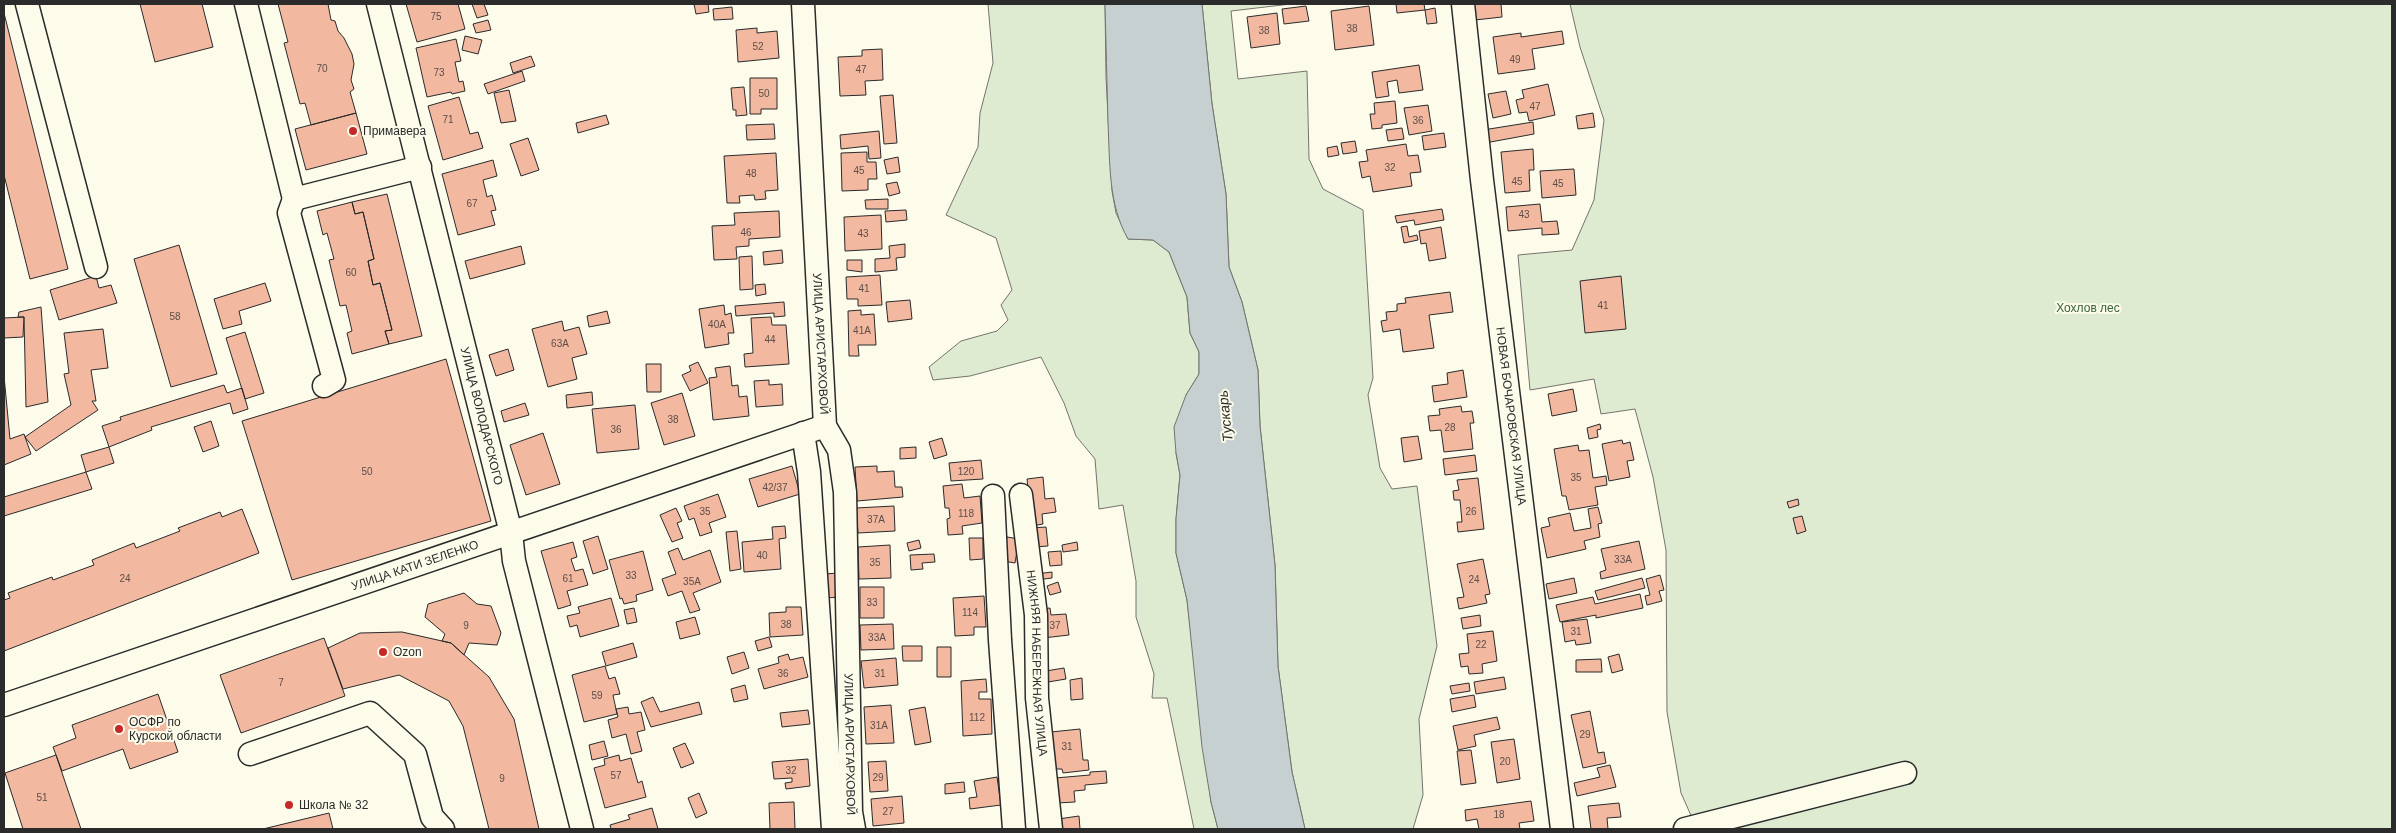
<svg xmlns="http://www.w3.org/2000/svg" width="2396" height="833" font-family="Helvetica,sans-serif">
	<rect width="100%" height="100%" fill="#fdfbea"/>
	<!-- green -->
	<path fill="#deebd1" stroke="#74746e" d="M988 4H1105L1106 77 1112 191 1116 213 1128 239 1153 240 1169 252 1187 297 1190 333 1199 352V374L1186 395 1176 453 1180 475 1176 519V553L1187 600 1211 802 1218 829H1194L1167 698H1152L1154 674 1136 617V581L1123 505 1099 509 1095 459 1076 436 1064 403 1041 357 970 376 933 380 929 367 961 341 997 331 1008 320 1001 305 1012 290 996 238 946 215 978 147 980 113 993 63Z
		M1202 4H1291L1231 11 1238 79 1307 71 1309 159 1323 189 1363 210 1373 378 1368 395 1380 468 1392 489 1417 486 1437 646 1419 719 1423 795 1413 829H1305L1292 772 1278 666 1275 565 1260 426 1258 370 1242 302 1229 267 1226 194 1212 104Z
		M1570 4H2392V829H1697L1681 793 1667 712 1666 550 1653 477 1635 409 1601 414 1594 379 1530 390 1518 255 1572 250 1594 200 1604 120 1580 47Z"/>
	<!-- water -->
	<path fill="#c7d0d0" stroke="#74746e" d="M1105 4H1202L1212 104 1226 194 1229 267 1242 302 1258 370 1260 426 1275 565 1278 666 1292 772 1305 829H1218L1211 802 1202 747 1187 600 1176 553V519L1180 475 1176 453 1174 427 1186 395 1199 374V352L1190 333 1187 297 1169 252 1153 240 1128 239C1108 204 1110 162 1108 123 1107 83 1106 44 1105 4Z"/>
	<!-- building -->
	<path fill="#f2b8a0" stroke="#2b2b2b" d="M140 4H202L213 47 155 62Z
		M278 4H328L331 20 335 21 338 31 344 38 352 54 354 64 351 80 354 89 350 92 356 113 311 125 305 103 300 104 284 43 288 42Z
		M406 4H458L465 29 417 42Z
		M472 4H484L488 15 477 18Z
		M694 4H708L709 12 696 14Z
		M1396 4H1424L1425 10 1397 13Z
		M1473 4H1501L1502 17 1475 20Z
		M1306 6 1309 21 1284 24 1282 9Z
		M1369 6 1374 45 1335 50 1331 11Z
		M732 7 733 19 714 20 713 9Z
		M1435 8 1437 23 1427 24 1425 10Z
		M4 13 68 269 30 279 4 175Z
		M1277 13 1280 44 1251 48 1247 17Z
		M488 20 491 30 476 33 473 24Z
		M757 28V33L777 31 779 58 738 62 736 30Z
		M1562 31 1564 44 1532 49 1535 69 1498 74 1493 37 1521 33V37Z
		M465 36 482 40 478 54 462 50Z
		M456 39 461 61 455 62 459 82 463 81 465 91 452 94 451 92 427 97 416 48Z
		M882 49 883 80 865 81 866 95 840 96 838 57 862 56V50Z
		M531 56 535 66 513 73 510 63Z
		M1419 65 1423 90 1399 93 1397 80 1387 82 1389 96 1376 98 1372 72Z
		M522 71 525 81 488 94 484 84Z
		M750 78H777V109H761V114H750Z
		M1548 84 1555 115 1529 121 1527 112 1519 113 1516 100 1524 98 1522 90Z
		M744 87 747 115 736 116V110H733L731 88Z
		M509 90 516 121 501 123 494 93Z
		M1506 91 1511 114 1493 118 1488 94Z
		M893 95 897 143 884 144 880 96Z
		M459 97 470 134 478 132 483 148 443 160 428 106Z
		M1395 101 1397 123 1382 125V128L1372 129 1370 114H1375L1374 103Z
		M1428 105 1432 131 1409 135 1404 108Z
		M356 113 367 154 306 170 295 129Z
		M1593 113 1595 127 1578 129 1576 116Z
		M606 115 609 124 578 133 576 123Z
		M1533 122 1534 134 1485 143 1483 130Z
		M774 124 775 139 747 140 746 125Z
		M1402 128 1404 139 1388 141 1386 130Z
		M879 131 881 158 869 159 868 146 841 149 840 135Z
		M1444 133 1446 147 1424 150 1422 136Z
		M528 138 539 170 521 176 510 144Z
		M1355 141 1357 152 1343 154 1341 143Z
		M1406 144 1408 156 1418 155 1421 172 1410 173 1412 186 1373 192 1370 176 1362 178 1359 162 1368 161 1366 150Z
		M1337 146 1339 155 1328 157 1327 148Z
		M1533 149 1534 170H1529L1530 191 1505 193 1501 152Z
		M867 152V162H876L877 179H868V190L842 191 841 153Z
		M776 153 778 190 765 191 766 199 755 200 754 195 739 196 740 203H727L724 156Z
		M898 157 900 172 887 174 884 160Z
		M493 160 497 176 483 180 487 197 492 195 496 210 491 211 495 225 458 235 442 174Z
		M1574 169 1576 195 1542 198 1540 171Z
		M897 182 900 193 889 196 886 184Z
		M387 194 422 336 389 344 385 331 392 330 380 283 373 285 368 261 374 259 363 212 355 214 352 202Z
		M888 199V209H866L865 200Z
		M352 202 355 214 363 212 374 259 368 261 373 285 380 283 392 330 385 331 389 344 352 354 347 333 352 331 346 305 340 306 329 260 334 259 327 233 323 235 317 211Z
		M1540 204 1542 222 1557 221 1559 234 1542 235V228L1508 231 1506 207Z
		M1442 209 1444 220 1415 225 1414 220 1397 223 1395 216Z
		M906 210 907 220 886 222 885 211Z
		M779 211 780 237 749 239V246L736 247 737 259 714 260 712 226 735 225 734 213Z
		M881 215 882 249 845 251 844 217Z
		M1407 226 1409 237 1417 235 1418 240 1404 243 1401 227Z
		M1441 227 1446 258 1429 261 1426 243 1421 244 1419 231Z
		M905 244V257L896 258 897 270 875 272V259L890 258 889 246Z
		M179 245 217 374 171 387 134 259Z
		M521 246 525 264 470 279 465 261Z
		M782 250 783 263 764 265 763 252Z
		M752 256 753 289 740 290 739 257Z
		M847 260H862V272L847 270Z
		M880 275 882 305 858 306V299H847L846 277Z
		M96 276 99 288 111 285 117 303 59 320 50 290Z
		M1621 276 1626 329 1585 333 1580 281Z
		M265 283 271 301 239 311 242 324 223 329 214 299Z
		M765 284 766 294 756 296 755 285Z
		M1450 292 1453 312 1429 315 1434 348 1403 352 1400 329 1383 332 1381 321 1387 320 1386 312 1397 311V304L1406 303 1405 298Z
		M910 300 912 319 888 322 886 302Z
		M784 302 785 316 774 317V313L736 316 735 306Z
		M724 305 725 315 731 313 734 333H728L729 344 705 348 699 309Z
		M41 307 48 402 26 407 24 317H18L19 312Z
		M861 310V315L874 314 876 345H858L859 356H849L848 311Z
		M607 311 610 323 589 327 587 316Z
		M24 317 23 337 4 338V318Z
		M771 317 772 325H786L789 364 745 367 744 354 753 353 751 318Z
		M562 321 564 331 579 327 587 354 572 358 577 379 548 387 532 329Z
		M103 329 108 368 91 370 96 401H92L98 410 36 451 25 437 71 405 64 374 69 373 64 333Z
		M245 332 264 393 245 399 226 338Z
		M508 349 514 370 496 376 489 355Z
		M446 359 491 521 292 580 242 421Z
		M698 362 708 383 690 391 682 375 691 371 689 366Z
		M646 364H661V392H647Z
		M730 366 732 386 738 385 739 397 747 396 749 416 713 420 709 378 717 377 715 368Z
		M1463 370 1467 397 1434 402 1432 386 1448 384 1447 373Z
		M4 376 10 439 24 434 31 454 4 465Z
		M769 380V385L782 384 783 405 756 407 754 381Z
		M224 385 227 393 242 388 248 409 233 414 230 403 151 427 152 430 109 447 102 426 121 420 120 417Z
		M1573 389 1577 411 1552 416 1548 394Z
		M592 392 593 405 567 408 566 395Z
		M682 393 695 436 664 445 651 403Z
		M525 403 529 415 504 422 501 411Z
		M635 405 639 449 597 453 592 409Z
		M1461 406 1462 412 1472 411 1474 423H1470L1473 449 1444 452 1441 430 1430 431 1428 416 1440 415 1439 409Z
		M211 421 219 446 203 452 194 427Z
		M1600 424 1601 429 1597 430 1598 437 1589 439 1587 428Z
		M543 433 560 484 526 495 510 445Z
		M1418 436 1422 459 1404 462 1401 438Z
		M942 438 947 455 934 459 929 442Z
		M1622 440 1623 444 1630 442 1634 460 1627 461 1630 477 1609 481 1602 444Z
		M1578 445 1579 451 1589 450 1593 478 1606 476 1607 485 1595 487 1598 505 1569 510 1566 496H1562L1554 449Z
		M109 447 114 463 86 472 81 455Z
		M916 447V458L900 459V448Z
		M1475 455 1477 471 1445 475 1443 459Z
		M981 460 983 479 951 481 949 463Z
		M792 466 800 494 758 507 749 479Z
		M877 466V472L894 471 895 487H902L903 497 857 501 855 467Z
		M86 472 92 489 4 516V497Z
		M1043 477 1045 499 1054 498 1056 512 1042 514 1043 524 1032 526 1027 479Z
		M1478 478 1484 529 1458 532 1457 522H1462L1460 500H1454L1453 491 1459 490 1457 480Z
		M962 484 964 498 980 496 982 523 962 526 963 534 948 535 947 519 950 518 949 508H945L943 486Z
		M718 494 726 517 709 523 712 532 700 536 694 518 689 520 684 506Z
		M1798 499 1799 505 1789 508 1787 502Z
		M894 506 895 531 858 533 856 508Z
		M1598 507 1602 523 1598 524 1600 537 1584 541 1586 549 1547 558 1541 528 1550 526 1548 518 1570 513 1574 531 1591 528 1588 509Z
		M676 508 682 521 677 523 683 538 672 542 660 515Z
		M242 509 259 553 4 651V600L10 598 8 593 52 577 53 580 94 565 92 560 134 543 136 548 180 531 178 528 220 512 222 517Z
		M1802 516 1806 531 1797 534 1793 518Z
		M785 526 786 538 779 539 781 569 744 572 742 542 773 539 772 527Z
		M1046 527 1048 546 1034 547 1032 528Z
		M737 531 741 569 730 571 726 532Z
		M598 536 608 569 593 574 583 541Z
		M1007 537 1019 539 1015 563 1003 561Z
		M969 538H983V559L970 560Z
		M919 540 921 548 909 551 907 543Z
		M1639 541 1645 569 1601 579 1600 572 1606 570 1601 549Z
		M573 542 577 557 571 559 575 571 583 569 588 585 567 591 571 605 558 609 541 551Z
		M1077 542 1078 550 1063 552 1062 545Z
		M890 545 891 578 859 579 858 547Z
		M678 548 683 560 710 550 721 582 693 593 700 610 690 613 682 591 668 596 662 579 676 574 668 552Z
		M643 551 653 590 636 595 637 601 624 604 622 598 620 599 609 560Z
		M1061 551 1062 565 1050 566 1048 552Z
		M934 554 935 562 922 563 923 569 911 570 910 555Z
		M1483 559 1490 594 1485 595 1487 603 1459 609 1457 598 1464 597 1457 564Z
		M1052 572V578L1036 580V574Z
		M838 573 840 597 826 598 825 574Z
		M1660 575 1664 590 1659 591 1662 601 1647 605 1645 596 1650 595 1646 579Z
		M1574 578 1577 593 1549 599 1546 584Z
		M1642 578 1645 588 1598 600 1595 591Z
		M1058 582 1061 592 1050 595 1047 586Z
		M860 587H884V618H860Z
		M464 593 477 604 491 606 501 633 497 645 469 643 464 655 451 643 442 641 445 634 425 617 428 604Z
		M1640 594 1643 608 1596 618V615L1560 622 1556 605 1593 597 1595 604Z
		M984 596 986 627H974V635L955 636 953 598Z
		M611 598 619 626 580 637 577 625 570 627 567 616 580 613 578 607Z
		M786 607H801L803 635 770 637 769 613 786 612Z
		M634 608 637 622 627 624 624 610Z
		M1050 608 1051 615 1066 614 1069 635 1043 638 1040 609Z
		M1480 615 1481 626 1463 629 1461 618Z
		M695 617 700 634 680 639 676 622Z
		M1587 619 1591 643 1576 645 1575 640 1565 642 1562 622Z
		M893 624 894 649 861 650 860 625Z
		M1493 631 1497 661 1482 664 1483 673 1469 674 1468 666 1461 667 1459 654 1469 653 1467 634Z
		M402 632 451 643 489 677 514 719 539 829H489L463 726 449 701 399 675 343 689 328 648 360 633Z
		M769 637 772 647 758 651 755 641Z
		M324 638 345 696 241 733 220 675Z
		M633 643 637 657 606 666 602 652Z
		M902 646H922V661H903Z
		M937 647H951V677H937Z
		M744 652 749 668 732 674 727 657Z
		M788 654 790 660 803 657 808 677 764 689 758 669 779 663 778 657Z
		M1619 654 1623 670 1612 673 1608 657Z
		M896 658 898 685 864 688 861 661Z
		M1601 659 1602 672H1576V660Z
		M605 666 609 679 615 677 620 694 613 695 617 714 584 722 572 675Z
		M1064 668 1066 679 1048 682 1046 671Z
		M1504 677 1506 689 1476 694 1474 682Z
		M1082 678 1083 699 1071 700 1070 680Z
		M986 679 987 692H979V699H991L992 734 963 736 961 681Z
		M1469 683 1470 691 1452 694 1450 686Z
		M745 685 748 699 734 702 731 689Z
		M158 694 178 752 130 769 123 749 62 771 53 747 76 738 72 725Z
		M1474 695 1476 707 1452 712 1450 699Z
		M653 697 660 712 699 702 702 714 651 727 641 702Z
		M891 705 894 743 866 744 864 707Z
		M628 707 629 714 641 712 645 730 637 732 642 751 631 754 626 734 612 738 608 720 618 717 616 709Z
		M925 707 931 742 915 745 909 710Z
		M808 710 810 724 782 727 780 713Z
		M1590 711 1598 753 1604 752 1606 763 1583 768 1571 715Z
		M1497 717 1500 729 1474 735 1476 746 1458 750 1453 726Z
		M1080 729 1083 760H1088L1089 770 1063 773 1062 769H1055L1051 732Z
		M1514 739 1520 779 1497 783 1491 742Z
		M604 741 608 756 592 760 589 745Z
		M685 743 694 763 681 768 673 748Z
		M1471 750 1476 783 1461 785 1457 751Z
		M56 755 81 829H23L5 773Z
		M619 755 620 761 631 758 638 783 642 781 646 797 605 808 594 768 605 765 604 759Z
		M808 759 810 786 786 789 785 783 792 782V778L774 779 772 762Z
		M886 761 888 791 870 792 868 762Z
		M1610 765 1616 787 1577 796 1574 783 1600 777 1597 768Z
		M1106 771 1107 783 1085 785V790L1074 791 1075 802 1057 803 1055 778 1090 775V772Z
		M997 777 1001 805 970 809 969 798 977 797 974 781Z
		M964 782 965 792 945 794V784Z
		M699 793 707 813 696 818 688 798Z
		M902 796 904 823 873 826 871 799Z
		M1531 801 1534 821 1519 823 1520 829H1479L1477 819 1466 821 1465 810Z
		M794 802 795 829H770L769 803Z
		M1619 803 1621 817 1607 818 1608 829H1591L1588 806Z
		M652 808 658 829H611L610 825 630 819 628 815Z
		M329 813 333 829H263Z
		M1079 816 1080 829H1059L1058 819Z"/>
	<g fill="none" stroke-linecap="round" stroke-linejoin="round">
		<defs>
			<g id="minor">
				<path d="M27 4 96 267"/>
				<path d="M246 4 294 199 420 167"/>
				<path id="s1" d="M378 4 511 533 514 561 582 829"/>
				<path id="s2" d="M803 4 825 426 839 450 845 492 851 812 854 829"/>
				<path id="s3" d="M1463 4 1482 180 1562 829"/>
				<path d="M294 199 289 213 334 380 324 386"/>
				<path d="M803 433 809 472 833 829"/>
				<path id="s4" d="M1021 495 1036 615 1037 698 1051 829"/>
				<path d="M993 496 1000 640 1014 829"/>
				<path id="s5" d="M4 705 825 426"/>
				<path d="M250 754 370 713 415 754 432 817 443 829"/>
				<path d="M1685 829 1905 773"/>
			</g>
		</defs>
		<!-- minor casing -->
		<use href="#minor" stroke="#2b2b2b" stroke-width="25"/>
		<!-- minor -->
		<use href="#minor" stroke="#fdfbea" stroke-width="22"/>
	</g>
	<!-- markers -->
	<g fill="#c62828" stroke="#fdfbea" stroke-width="2">
		<circle cx="353" cy="131" r="5"/>
		<circle cx="383" cy="652" r="5"/>
		<circle cx="119" cy="729" r="5"/>
		<circle cx="289" cy="805" r="5"/>
	</g>
	<g text-anchor="middle" stroke-width="4" stroke-linejoin="round" paint-order="stroke">
		<!-- number labels -->
		<g font-size="10" fill="#5d4e48">
			<text x="436" y="20">75</text>
			<text x="1352" y="32">38</text>
			<text x="1264" y="34">38</text>
			<text x="758" y="50">52</text>
			<text x="1515" y="63">49</text>
			<text x="322" y="72">70</text>
			<text x="861" y="73">47</text>
			<text x="439" y="76">73</text>
			<text x="764" y="97">50</text>
			<text x="1535" y="110">47</text>
			<text x="448" y="123">71</text>
			<text x="1418" y="124">36</text>
			<text x="1390" y="171">32</text>
			<text x="859" y="174">45</text>
			<text x="751" y="177">48</text>
			<text x="1517" y="185">45</text>
			<text x="1558" y="187">45</text>
			<text x="472" y="207">67</text>
			<text x="1524" y="218">43</text>
			<text x="746" y="236">46</text>
			<text x="863" y="237">43</text>
			<text x="351" y="276">60</text>
			<text x="864" y="292">41</text>
			<text x="1603" y="309">41</text>
			<text x="175" y="320">58</text>
			<text x="717" y="328">40А</text>
			<text x="862" y="334">41А</text>
			<text x="770" y="343">44</text>
			<text x="560" y="347">63А</text>
			<text x="673" y="423">38</text>
			<text x="1450" y="431">28</text>
			<text x="616" y="433">36</text>
			<text x="367" y="475">50</text>
			<text x="966" y="475">120</text>
			<text x="1576" y="481">35</text>
			<text x="775" y="491">42/37</text>
			<text x="705" y="515">35</text>
			<text x="1471" y="515">26</text>
			<text x="966" y="517">118</text>
			<text x="876" y="523">37А</text>
			<text x="762" y="559">40</text>
			<text x="1623" y="563">33А</text>
			<text x="875" y="566">35</text>
			<text x="631" y="579">33</text>
			<text x="125" y="582">24</text>
			<text x="568" y="582">61</text>
			<text x="1474" y="583">24</text>
			<text x="692" y="585">35А</text>
			<text x="872" y="606">33</text>
			<text x="970" y="616">114</text>
			<text x="786" y="628">38</text>
			<text x="466" y="629">9</text>
			<text x="1055" y="629">37</text>
			<text x="1576" y="635">31</text>
			<text x="877" y="641">33А</text>
			<text x="1481" y="648">22</text>
			<text x="783" y="677">36</text>
			<text x="880" y="677">31</text>
			<text x="281" y="686">7</text>
			<text x="597" y="699">59</text>
			<text x="977" y="721">112</text>
			<text x="879" y="729">31А</text>
			<text x="1585" y="738">29</text>
			<text x="1067" y="750">31</text>
			<text x="1505" y="765">20</text>
			<text x="791" y="774">32</text>
			<text x="616" y="779">57</text>
			<text x="878" y="781">29</text>
			<text x="502" y="782">9</text>
			<text x="42" y="801">51</text>
			<text x="888" y="815">27</text>
			<text x="1499" y="818">18</text>
		</g>
		<!-- poi labels -->
		<g font-size="12" fill="#2b2b2b" stroke="#fdfbea" text-anchor="start">
			<text x="363" y="135">Примавера</text>
			<text x="393" y="656">Ozon</text>
			<text x="129" y="726">ОСФР по<tspan x="129" dy="14">Курской области</tspan></text>
			<text x="299" y="809">Школа № 32</text>
		</g>
		<!-- park labels -->
		<g font-size="12" fill="#34623c" stroke="#fdfbea">
			<text x="2088" y="312">Хохлов лес</text>
		</g>
		<!-- street labels -->
		<g font-size="12" fill="#2b2b2b" stroke="#fdfbea">
			<text dy="4" stroke="none"><textPath href="#s2" startOffset="340">УЛИЦА АРИСТАРХОВОЙ</textPath></text>
			<text dy="4" stroke="none"><textPath href="#s1" startOffset="425">УЛИЦА ВОЛОДАРСКОГО</textPath></text>
			<text dy="4" stroke="none"><textPath href="#s3" startOffset="415">НОВАЯ БОЧАРОВСКАЯ УЛИЦА</textPath></text>
			<text dy="4" stroke="none"><textPath href="#s5" startOffset="434">УЛИЦА КАТИ ЗЕЛЕНКО</textPath></text>
			<text dy="4" stroke="none"><textPath href="#s4" startOffset="169">НИЖНЯЯ НАБЕРЕЖНАЯ УЛИЦА</textPath></text>
			<text dy="4" stroke="none"><textPath href="#s2" startOffset="745">УЛИЦА АРИСТАРХОВОЙ</textPath></text>
		</g>
		<!-- water labels -->
		<g font-size="14" font-style="italic" fill="#2b2b2b" stroke="#fdfbea">
			<text transform="translate(1225 416) rotate(-96)" y="5">Тускарь</text>
		</g>
	</g>
	<!-- border -->
	<rect width="2396" height="833" fill="none" stroke="#2b2b2b" stroke-width="10"/>
</svg>
